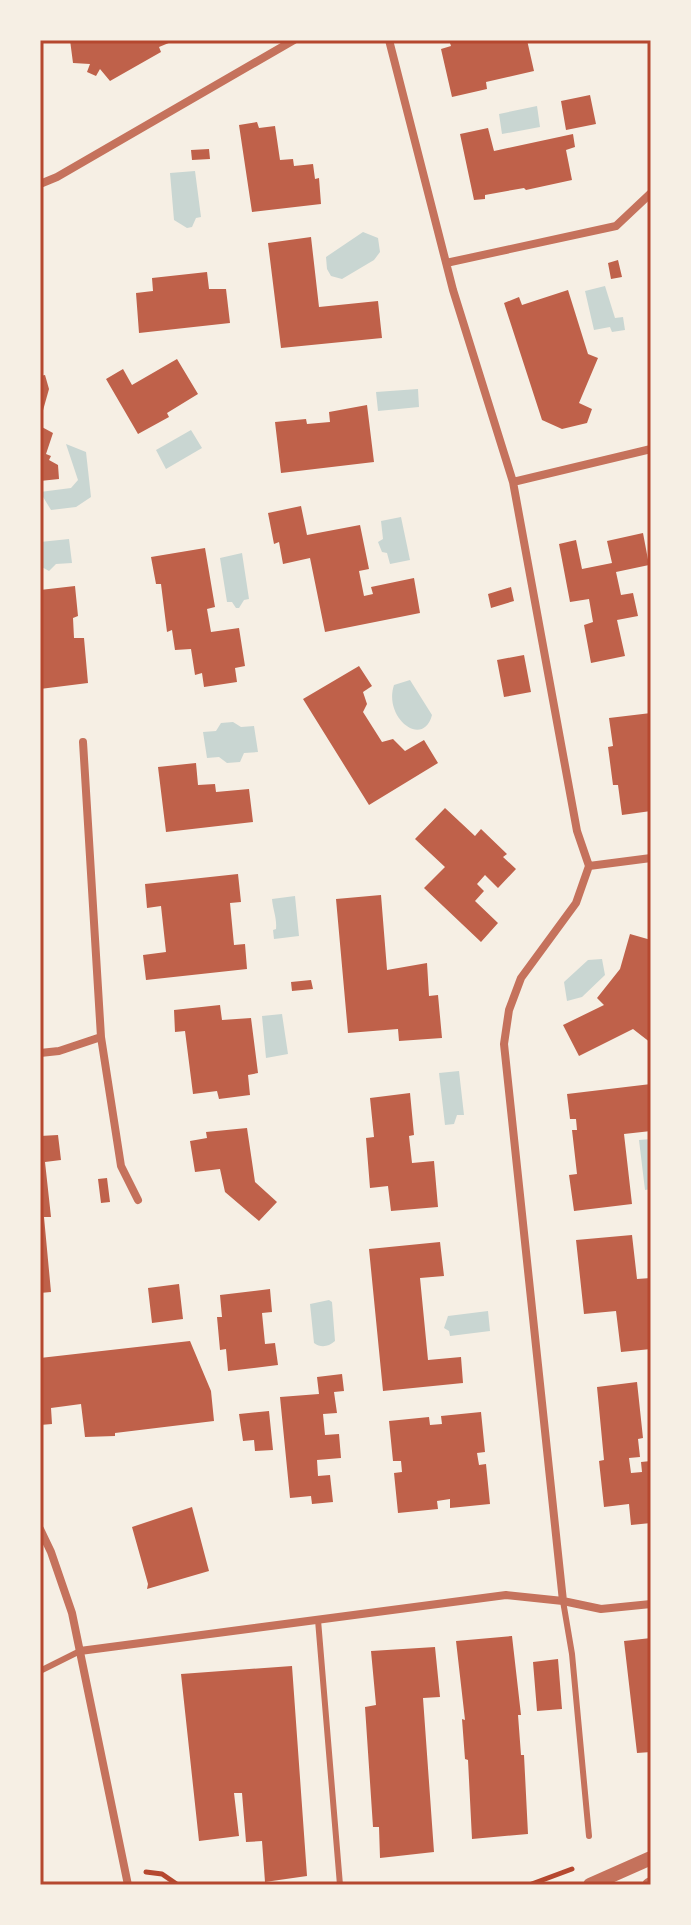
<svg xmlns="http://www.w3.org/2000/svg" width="691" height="1925" font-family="'Fira Sans',sans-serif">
	<rect width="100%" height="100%" fill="#f6efe4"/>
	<!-- water -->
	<path fill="#c9d6d2" d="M537 106 540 127 502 134 499 114Z
		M195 171 201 217 196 218 192 227 187 228 174 220 170 173Z
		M363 232 378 238 380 252 374 260 342 279 331 276 327 269 326 257Z
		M605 286 615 318 623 317 625 330 612 332 610 327 594 330 585 291Z
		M418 389 419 407 378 411 376 392Z
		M191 430 202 448 166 469 156 450Z
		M66 444 86 452 91 497 76 507 51 510 40 492 71 488 78 480Z
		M401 517 410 560 390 564 387 553 382 552 378 542 383 539 381 521Z
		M69 539 72 563 56 564 49 571 40 566V542Z
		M242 553 249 599 244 600 239 608H236L232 602H227L220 558Z
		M410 680 432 715C423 749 383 718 394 685Z
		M233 722 241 727 254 726 258 752 244 753 240 762 227 763 219 757 207 758 203 732 216 731 221 723Z
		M295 896 299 936 274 939 273 930 276 929C277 918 273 910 272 899Z
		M602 959 605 975 582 997 567 1001 564 982 588 960Z
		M282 1014 288 1054 266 1058 262 1016Z
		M459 1071 464 1115H457L454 1124 445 1125 439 1073Z
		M651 1139V1189L645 1190 639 1140Z
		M329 1300 332 1302 335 1341C328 1347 321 1348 314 1343L310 1304Z
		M488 1311 490 1331 450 1336 449 1331 444 1328 448 1316Z"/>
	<!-- building -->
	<path fill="#bf614a" d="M70 40H176L159 47 161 52 110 81 100 69 96 76 87 72 90 64 73 63Z
		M449 40H527L534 71 486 82 487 89 452 97 441 49 451 46Z
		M590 95 596 124 566 130 561 101Z
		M257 122 259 128 275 126 280 160 293 159 294 166 313 164 315 179 319 178 321 204 252 212 239 125Z
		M488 128 494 151 573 134 575 147 566 150 572 180 526 190 524 188 485 195V199L474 200 460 134Z
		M209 149 210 159 192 160 191 150Z
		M311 237 319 307 378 301 382 338 281 348 268 243Z
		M618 260 622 277 611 279 608 263Z
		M207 272 209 289H226L230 323 139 333 136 293 153 291 152 278Z
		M568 290 588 354 598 358 579 403 592 409 587 423 562 429 542 420 504 303 519 297 522 305Z
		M177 359 198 394 167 413 169 417 138 434 106 379 123 369 132 385Z
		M45 375 49 389 40 421V376Z
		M367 405 374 462 281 473 275 422 306 419 307 424 330 422 329 412Z
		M40 426 53 433 46 454 51 456 49 460 58 465 59 479 40 481Z
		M301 506 307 535 360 525 369 569 359 571 364 596 373 594 371 587 414 578 420 613 325 632 310 558 283 564 279 542 274 544 268 513Z
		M643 533 649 565 616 572 621 595 633 593 638 616 617 620 625 656 591 663 584 625 593 622 589 599 570 602 559 544 576 540 582 569 612 563 607 541Z
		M205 548 215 607 207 609 211 632 239 628 245 666 235 668 237 682 204 687 202 673 195 675 191 649 175 650 172 630 167 632 161 584H156L151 557Z
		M75 586 78 616 73 618 74 638H84L88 683 40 689V590Z
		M511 587 514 601 491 608 488 594Z
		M524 655 531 692 504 697 497 660Z
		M359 666 372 686 363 692 367 704 363 712 382 742 393 739 405 751 424 740 438 763 369 805 303 699Z
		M651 713V811L622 815 618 785H613L608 747 613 746 609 718Z
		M196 763 198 785 215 784 216 792 249 789 253 822 166 832 158 767Z
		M445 808 475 836 481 829 507 854 503 857 516 869 498 888 485 875 477 884 484 891 475 901 498 923 481 942 424 888 445 867 415 839Z
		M238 874 241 902 230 903 234 945 245 944 247 969 146 980 143 955 166 952 161 906 147 908 145 884Z
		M381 895 387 970 427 963 429 996 438 995 442 1038 399 1041 398 1029 348 1033 336 899Z
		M630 934 651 940V1043L633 1029 579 1056 563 1025 604 1005 597 998 620 969Z
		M311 980 313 989 292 991 291 982Z
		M220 1005 222 1020 251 1018 258 1073 248 1075 250 1095 219 1099 217 1091 193 1094 185 1031 175 1032 174 1010Z
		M651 1084V1131L624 1134 632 1204 574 1211 569 1175 577 1174 572 1130H577L576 1119H570L567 1094Z
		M410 1093 414 1135 409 1136 412 1163 434 1161 438 1207 391 1211 388 1186 370 1188 366 1138 374 1137 370 1098Z
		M247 1128 255 1182 277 1202 259 1221 225 1192 220 1169 195 1172 190 1141 207 1138 206 1132Z
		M58 1135 61 1160 45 1162 51 1217H44L51 1292 40 1293V1136Z
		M107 1178 110 1202 101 1203 98 1179Z
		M632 1235 637 1279 651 1278V1349L621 1352 616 1311 584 1314 576 1240Z
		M440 1242 444 1276 420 1278 428 1360 461 1357 463 1383 383 1391 369 1249Z
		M179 1284 183 1319 152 1323 148 1288Z
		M270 1289 272 1312 262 1313 265 1344 275 1343 278 1365 228 1371 226 1349 220 1350 217 1317H222L220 1295Z
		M190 1341 211 1391 214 1421 115 1433V1436L85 1437 81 1404 51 1408 52 1424 40 1425V1358Z
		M342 1374 344 1391 334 1392 337 1413 323 1414 325 1435 339 1434 341 1458 317 1460 318 1476 330 1475 333 1502 312 1504 311 1496 290 1498 280 1397 319 1394 317 1377Z
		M637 1382 643 1438 638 1439 640 1457 629 1458 631 1473 642 1472 641 1462 651 1461V1523L631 1525 629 1504 604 1507 599 1461 604 1460 597 1387Z
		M269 1411 273 1450 255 1451 254 1440 243 1441 239 1414Z
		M481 1412 485 1452 477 1453 479 1465 486 1464 490 1504 450 1508V1499L437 1501 438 1509 398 1513 394 1473 402 1472 401 1461H393L389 1421 429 1417 430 1425 442 1424 441 1416Z
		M192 1507 209 1571 147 1589 148 1584 132 1527Z
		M512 1636 521 1715H518L521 1755H524L528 1834 472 1839 468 1760 465 1759 462 1719 465 1720 456 1641Z
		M651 1638V1752L637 1753 624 1641Z
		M435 1647 440 1697 423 1698 434 1852 380 1858 379 1827H373L365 1707 376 1705 371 1651Z
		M558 1659 562 1709 537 1711 533 1662Z
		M292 1666 307 1876 265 1882 262 1841 246 1842 242 1793H234L239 1836 199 1841 181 1674Z"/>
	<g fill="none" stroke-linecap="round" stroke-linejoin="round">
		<!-- path -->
		<path stroke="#b5482f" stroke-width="5" d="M146 1872 162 1874 178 1885
			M529 1885 572 1869"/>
		<!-- service -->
		<path stroke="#c5725c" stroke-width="6" d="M563 1601 572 1654 589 1836
			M318 1620 340 1885
			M40 1671 80 1651"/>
		<!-- minor -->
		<path stroke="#c5725c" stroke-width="8" d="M389 40 453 290 513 482 577 831 589 866
			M40 184 57 177 294 40
			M446 263 616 226 651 193
			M513 482 651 449
			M83 742 101 1037 121 1166 138 1200
			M40 1053 59 1051 101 1037
			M40 1529 51 1552 72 1613 128 1885
			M563 1601 504 1044 509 1010 521 978 576 903 589 866 651 858
			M80 1651 506 1595 563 1601 601 1609 651 1604"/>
		<!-- tertiary -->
		<path stroke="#c5725c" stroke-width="14" d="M590 1885 651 1858
			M649 1885 651 1884"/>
	</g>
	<!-- border -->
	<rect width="691" height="1925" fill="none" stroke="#f6efe4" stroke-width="84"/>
	<rect x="42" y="42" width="607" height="1841" fill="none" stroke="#b5482f" stroke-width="3"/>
</svg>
